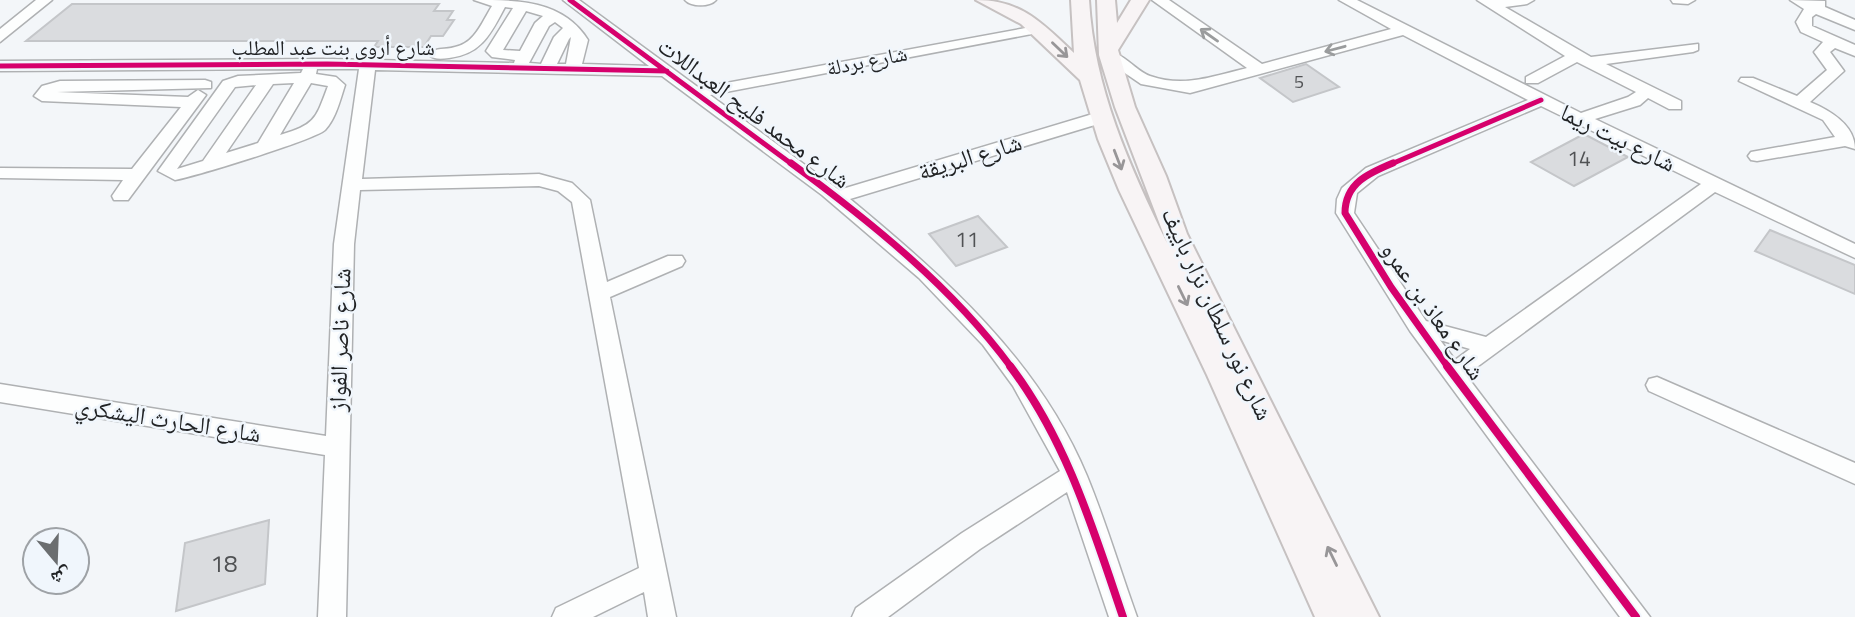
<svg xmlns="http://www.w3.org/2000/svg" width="1855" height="617" font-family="'Titillium Web','Noto Naskh Arabic',sans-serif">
	<rect width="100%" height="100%" fill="#f3f6f9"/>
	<!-- building -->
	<path fill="#dadcdf" stroke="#c4c6c9" stroke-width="2" d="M72 4H439L434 11H453L447 20H454L443 36H431L424 47H374L378 41H26Z
		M1306 64 1339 87 1293 102 1260 78Z
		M1584 134 1628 157 1574 186 1531 162Z
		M978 216 1007 247 956 266 929 234Z
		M1770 230 1855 265V294L1755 251Z
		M269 520 265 584 176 611 185 543Z"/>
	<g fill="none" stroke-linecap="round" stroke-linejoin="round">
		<defs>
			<path id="minor" d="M36 0H52L0 42V29Z
				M474 0C517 0 563 0 588 40L582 64 649 66 563 0H579L699 88 1042 25V31L1037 33 710 95 839 190 1096 113H1108L1110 117 1108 121 850 199C945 278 1038 359 1087 476 1106 522 1120 570 1137 617H1109L1067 492 980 549 888 617H852L856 608 962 533 1060 471 1013 386 983 345 919 278 822 195 662 76 375 70 362 179 539 174 572 183 590 200 607 282 668 256H682L685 261 682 266 610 297 676 617H648L644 592 593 617H552L556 608 639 568 572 202 558 191 539 186 360 190 354 244 346 617H318L325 455 0 402V384L326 436 334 244 359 69H317L316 74 336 77 345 85C340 100 336 118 325 130 314 140 196 176 175 180L158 171 223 81 238 76 301 73 303 69 0 71V61L327 59 514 63 515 60 492 57 486 51 513 8 505 7C491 33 482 54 449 58 441 59 434 60 428 54 436 47 445 50 455 47 475 43 482 22 492 6ZM526 11 543 16 535 23 520 51 503 50ZM555 22 563 28 554 37 541 64 529 63 549 26ZM571 37 566 64H557L569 39ZM294 83 258 143 226 153 273 84ZM311 83 328 86C315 121 315 124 280 135ZM256 85 203 161 177 169 235 87Z
				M685 0H716C710 7 691 7 685 0Z
				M1152 0H1169L1262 64 1391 29 1339 0H1357L1581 113 1628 97 1636 92 1577 62 1538 83H1526V77L1565 56 1477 0H1534L1527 4 1505 7 1591 57 1698 44V50L1693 52 1606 64 1681 101V109H1669L1648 98 1640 105 1595 119 1855 244V258L1715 192 1466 375 1650 617H1620L1410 331 1336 213 1337 199 1342 188 1366 168 1528 100 1403 35 1190 93 1141 84 1103 58V52C1120 48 1135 71 1150 76 1184 88 1214 76 1247 68ZM1541 106 1701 184 1486 337 1426 321 1354 213 1357 193 1378 176ZM1440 340 1470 349 1455 360Z
				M1671 0H1695L1688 4 1673 3Z
				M1790 0 1825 1V7L1855 20V30L1816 14 1812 17V26L1855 45V56L1835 48 1830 52 1844 71 1810 102C1831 111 1855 125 1855 149L1845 146 1757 161 1751 160 1748 156 1751 152 1835 137 1823 120 1739 81 1741 78H1753L1797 96 1827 70 1814 52 1823 42 1801 32 1796 22 1804 9Z
				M205 80 211 82V88L57 92 188 97 198 90 206 95 128 200H114L112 196 123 180 0 178V168L132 169 181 107 42 101 34 96 42 86 60 81Z
				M1657 377 1855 463V484L1649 391 1646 385 1649 379Z"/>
			<path id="major" d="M976 0C1022 0 1043 24 1074 53L1071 0H1089C1094 88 1129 165 1167 243L1115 107 1099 55 1097 0H1115L1117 23 1131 0H1149L1118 50 1135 107 1166 176 1187 234 1379 617H1315L1207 375 1119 190 1098 139 1080 80 1021 24Z"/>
		</defs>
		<!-- minor casing -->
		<use href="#minor" stroke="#afb1b3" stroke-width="3"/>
		<!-- major casing -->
		<use href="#major" stroke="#c6c1c1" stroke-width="4"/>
		<!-- minor -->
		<use href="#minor" fill="#fdfefe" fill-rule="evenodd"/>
		<!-- major -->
		<use href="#major" fill="#f8f4f5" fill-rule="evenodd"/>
		<defs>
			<path id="cycleway-far2" d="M570 0 793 165
				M0 66 327 64 667 71
				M1389 165 1541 100"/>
			<path id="cycleway-far1" d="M791 163C871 222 952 287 1011 367
				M1393 163C1369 173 1345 183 1345 213L1391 287 1448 367"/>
			<path id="cycleway" d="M1010 366C1067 441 1093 529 1123 617
				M1447 366 1636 617"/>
		</defs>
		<!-- cycleway-far2 casing -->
		<use href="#cycleway-far2" stroke="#f0f6fc" stroke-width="9"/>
		<!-- cycleway-far1 casing -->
		<use href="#cycleway-far1" stroke="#f0f6fc" stroke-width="11"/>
		<!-- cycleway casing -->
		<use href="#cycleway" stroke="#f0f6fc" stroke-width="12"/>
		<!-- cycleway-far2 -->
		<use href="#cycleway-far2" stroke="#d6006c" stroke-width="5"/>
		<!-- cycleway-far1 -->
		<use href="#cycleway-far1" stroke="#d6006c" stroke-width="7"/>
		<!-- cycleway -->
		<use href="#cycleway" stroke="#d6006c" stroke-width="8"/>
	</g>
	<!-- one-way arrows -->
	<defs><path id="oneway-shaft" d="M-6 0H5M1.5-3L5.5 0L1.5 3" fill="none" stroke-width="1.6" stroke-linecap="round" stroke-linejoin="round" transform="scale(1.75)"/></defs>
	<g stroke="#9a9c9d">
		<use href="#oneway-shaft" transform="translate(1209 35) rotate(-145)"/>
		<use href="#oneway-shaft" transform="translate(1335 49) rotate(165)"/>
	</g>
	<g stroke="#989698">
		<use href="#oneway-shaft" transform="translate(1060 50) rotate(44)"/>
		<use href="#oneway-shaft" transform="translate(1118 160) rotate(69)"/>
		<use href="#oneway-shaft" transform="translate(1183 296) rotate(64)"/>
		<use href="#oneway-shaft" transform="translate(1332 556) rotate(-116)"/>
	</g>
	<g text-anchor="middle" stroke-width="5" stroke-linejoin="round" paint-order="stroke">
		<!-- far-number labels -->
		<g font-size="18" fill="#505254">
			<text x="1299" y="88">5</text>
		</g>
		<!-- far-street labels -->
		<g font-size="21" fill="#222426" stroke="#f0f6fc">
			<text x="333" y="55">شارع أروى بنت عبد المطلب</text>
			<text transform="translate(867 61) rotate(-11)" y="7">شارع بردلة</text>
		</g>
		<!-- number labels -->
		<g font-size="21" fill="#505254">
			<text x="1579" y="166">14</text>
			<text x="967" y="247">11</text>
		</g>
		<!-- street labels -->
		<g font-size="24" fill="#222426" stroke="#f0f6fc">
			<text transform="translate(754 113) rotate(37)" y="8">شارع محمد فليح العبداللات</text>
			<text transform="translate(1618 138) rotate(26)" y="8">شارع بيت ريما</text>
			<text transform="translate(970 157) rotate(-17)" y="8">شارع البريقة</text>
			<text transform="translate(1433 311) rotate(55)" y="8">شارع معاذ بن عمرو</text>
			<text transform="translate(1217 314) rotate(65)" y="8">شارع نور سلطان نزار باييف</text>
			<text transform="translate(340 340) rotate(-88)" y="8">شارع ناصر الفواز</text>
			<text transform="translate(168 420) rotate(9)" y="8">شارع الحارث اليشكري</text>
		</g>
		<!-- near-number labels -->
		<g font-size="24" fill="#505254">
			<text x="224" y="572">18</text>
		</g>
	</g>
	<!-- north arrow -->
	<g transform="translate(56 561) rotate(161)"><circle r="33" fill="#f0f6fc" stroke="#9ea2a6" stroke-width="2"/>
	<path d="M0-5L12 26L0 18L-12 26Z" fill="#6b6e70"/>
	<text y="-10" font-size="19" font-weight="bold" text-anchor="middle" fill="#222426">ش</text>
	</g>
</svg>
